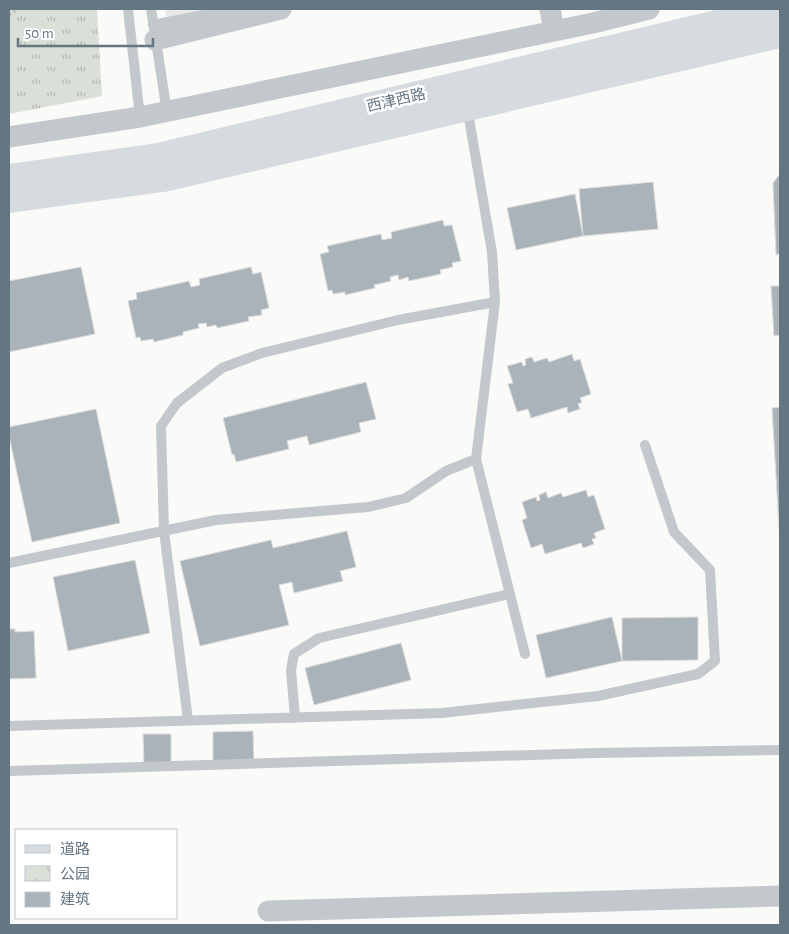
<svg xmlns="http://www.w3.org/2000/svg" width="789" height="934" font-family="'Alegreya Sans','Noto Sans SC',sans-serif">
	<defs>
		<pattern id="park-tufts" width="24" height="20" patternUnits="userSpaceOnUse" patternTransform="scale(1.25)"><rect width="24" height="20" fill="#dadfd7"/><path d="M3 7l-1-3M5 7V3M7 7l1-3M15 17l-1-3M17 17v-4M19 17l1-3" fill="none" stroke="#b4b9b4"/></pattern>
	</defs>
	<rect width="100%" height="100%" fill="#fafaf8"/>
	<!-- built -->
	<path fill="#e8e9e9" d="M165 9H215L167 20Z"/>
	<!-- park -->
	<path fill="url(#park-tufts)" d="M9 9H97L102 96 9 114Z"/>
	<!-- building -->
	<path fill="#aab3b9" stroke="#dcdcda" d="M780 174V254L776 255 773 183Z
		M653 182 658 229 583 236 579 189Z
		M575 194 583 236 516 250 507 208Z
		M443 220 444 226 452 225 461 261 452 263 453 267 440 270 441 274 409 281 408 277 399 280 398 275 390 277 391 281 374 285 375 288 345 295V292L333 294 332 290 328 291 320 254 329 252 327 246 381 234 382 240 392 238 391 232Z
		M81 267 95 334 9 352V281Z
		M251 267 253 274 261 272 269 308 261 310 262 315 248 317 249 321 217 328 216 325 207 327 206 323 198 324 199 328 183 332V335L154 342 153 339 141 341 140 337 136 338 128 301 137 299 136 293 189 281 191 287 200 285 199 279Z
		M771 286H780V335L774 336Z
		M572 354 574 361 580 359 591 394 580 398 582 402 578 404 580 409 568 413 567 407 531 418 528 409 517 412 508 384 513 383 507 366 522 362 523 366 526 365 525 359 532 357 534 362 547 358 549 362Z
		M366 382 376 419 359 423 361 432 309 445 307 436 287 441 289 449 236 462 234 454 232 455 223 418Z
		M780 407V545L772 408Z
		M96 409 120 523 32 542 9 436V427Z
		M586 490 588 497 594 495 605 529 594 533 596 538 592 539 594 544 583 548 581 543 545 554 542 544 531 548 522 520 527 518 522 502 536 497 537 501 540 500 539 495 546 492 548 498 561 493 563 497Z
		M347 531 356 567 340 571 343 581 294 593 292 582 279 585 289 625 200 646 180 561 271 540 273 548Z
		M135 560 150 633 68 651 53 577Z
		M612 617 622 661 546 678 536 635Z
		M698 617V660L622 661V618Z
		M9 629H15V632L34 631 36 678 9 679Z
		M401 643 411 680 314 705 305 668Z
		M253 731 254 765 213 766V732Z
		M143 734H171V765H144Z"/>
	<g fill="none" stroke-linecap="round" stroke-linejoin="round">
		<!-- path -->
		<path stroke="#bbbfc2" stroke-width="3" stroke-dasharray="2.5 2.5" stroke-linecap="butt" d="M9 15 18 9"/>
		<!-- lane -->
		<path stroke="#c3c8cc" stroke-width="10" d="M128 9 140 117
			M151 9 167 112
			M153 25 233 9
			M467 107 492 252 495 302 476 459 525 654
			M9 563 216 520 368 507 406 498 446 471 476 459
			M295 718 291 670 294 654 319 638 509 594
			M188 720 164 531 161 426 177 403 222 368 262 353 398 320 495 302
			M9 726 442 713 598 696 698 674 715 661 710 570 674 532 645 445
			M9 771 595 753 780 750"/>
		<!-- street -->
		<path stroke="#c3c8cc" stroke-width="21" d="M550 9 554 31
			M155 40 281 9
			M9 137 140 117 593 23 649 9
			M268 911 780 896"/>
		<!-- primary -->
		<path stroke="#d6dbdf" stroke-width="28" d="M9 178 158 157 780 9
			M9 199 163 178 780 34"/>
	</g>
	<g text-anchor="middle" stroke-width="5" stroke-linejoin="round" paint-order="stroke">
		<!-- street labels -->
		<g font-size="15" fill="#657683" stroke="#fff">
			<text transform="translate(396 100) rotate(-13)" y="5">西津西路</text>
		</g>
	</g>
	<!-- border -->
	<rect width="789" height="934" fill="none" stroke="#657683" stroke-width="20"/>
	<!-- legend -->
	<rect x="15" y="829" width="162" height="90" fill="#ffffff" stroke="#c1c8cd"/>
	<rect x="25" y="845" width="25" height="8" fill="#d6dbdf" stroke="#c1c8cd"/>
	<text x="60" y="854" font-size="15" fill="#657683">道路</text>
	<rect x="25" y="866" width="25" height="15" fill="url(#park-tufts)" stroke="#c1c8cd"/>
	<text x="60" y="879" font-size="15" fill="#657683">公园</text>
	<rect x="25" y="892" width="25" height="15" fill="#aab3b9" stroke="#c1c8cd"/>
	<text x="60" y="904" font-size="15" fill="#657683">建筑</text>
	<!-- scale -->
	<path d="M18 38v8h135v-8" fill="none" stroke="#657683" stroke-width="2.5"/>
	<text x="25" y="38" font-size="15" fill="#657683" stroke="#ffffff" stroke-width="4" paint-order="stroke">50 m</text>
</svg>
